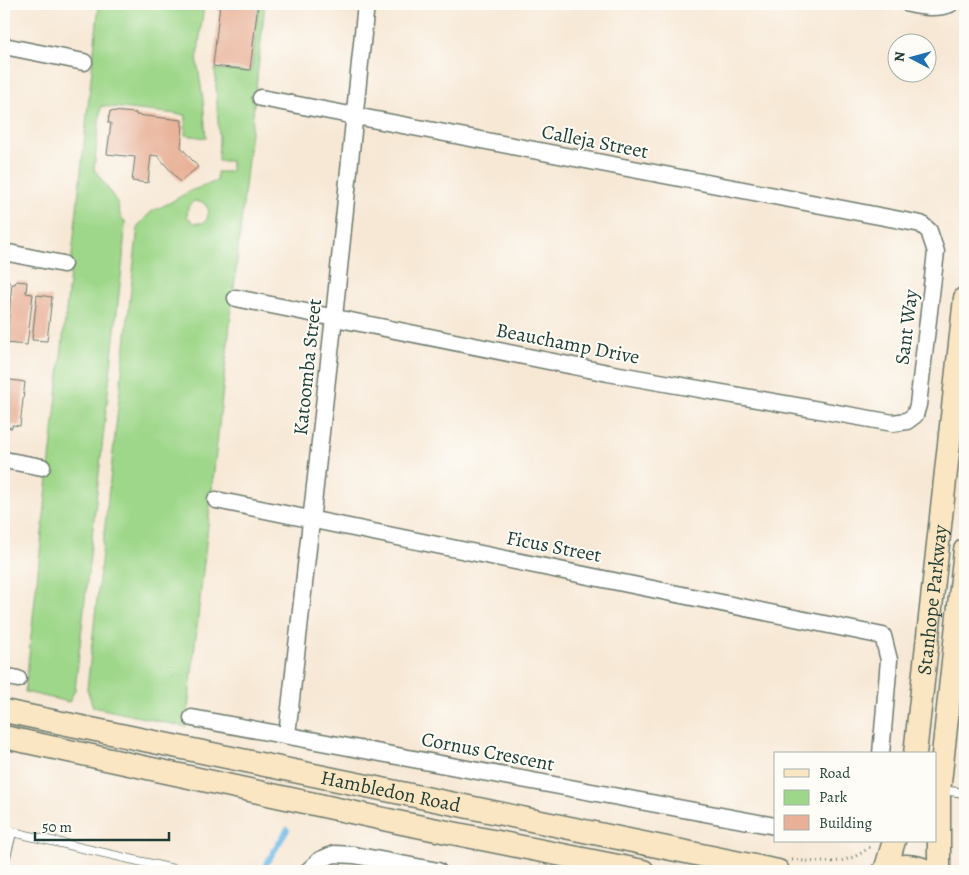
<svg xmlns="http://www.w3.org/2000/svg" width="969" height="875" font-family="Alegreya,serif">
	<rect width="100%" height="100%" fill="#fdfcf7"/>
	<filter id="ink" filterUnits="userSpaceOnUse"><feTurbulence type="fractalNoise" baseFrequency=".02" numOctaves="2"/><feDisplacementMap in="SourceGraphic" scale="10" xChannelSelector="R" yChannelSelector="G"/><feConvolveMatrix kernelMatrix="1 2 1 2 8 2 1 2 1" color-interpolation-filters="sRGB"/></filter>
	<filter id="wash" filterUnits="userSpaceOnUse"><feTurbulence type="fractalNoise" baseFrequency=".0096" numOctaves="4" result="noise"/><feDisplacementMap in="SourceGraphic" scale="20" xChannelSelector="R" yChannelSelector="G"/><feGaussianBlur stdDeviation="1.12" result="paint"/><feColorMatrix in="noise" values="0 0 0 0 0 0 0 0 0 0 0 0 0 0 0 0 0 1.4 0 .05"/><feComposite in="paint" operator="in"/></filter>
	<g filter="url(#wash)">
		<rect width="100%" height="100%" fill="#f7e8d5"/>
		<!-- green -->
		<path fill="#9fd78a" stroke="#5f8a5f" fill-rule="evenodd" d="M99 4H204L197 61 203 99 206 138 185 135 186 115 101 106 94 169 117 202 121 218 125 221V225L123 258 75 690 69 702 25 692Z
			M259 4H265L186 727 93 707 87 689 138 226 151 212 171 202 190 191 217 181V172H231V161H218L219 139 215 69 251 72ZM194 201 204 203 209 210 207 219 203 223H194L187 217 188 207Z"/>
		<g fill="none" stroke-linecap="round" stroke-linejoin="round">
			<!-- stream -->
			<path stroke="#6fbbe9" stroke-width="5.5" d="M262 871 287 830"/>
		</g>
		<g id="blocks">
			<!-- building -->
			<path fill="#e8b197" d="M220 4H258L250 70 213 66Z
				M110 111 136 113V115L182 120V126H183L181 147 198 167 180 182 158 156 151 155 148 183 132 181 135 157 107 154 111 123H108Z
				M4 279 9 282 5 319H4Z
				M16 281 27 282 26 293 33 294 27 345 6 343 12 284H15Z
				M37 295 52 297 47 341 32 340Z
				M4 379 25 382 20 426 12 425V428L4 427Z"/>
		</g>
	</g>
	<g filter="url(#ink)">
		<use href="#blocks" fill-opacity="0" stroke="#6b796c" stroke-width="1"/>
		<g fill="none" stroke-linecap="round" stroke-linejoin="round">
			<defs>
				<path id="service" d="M942 790 965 793
					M4 830 182 871
					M4 864 12 833"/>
				<path id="minor" d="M909 4C923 7 936 9 950 4
					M4 46 84 62
					M4 252 63 264
					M236 298 608 373 893 423 907 421 915 415 918 405 936 252 929 231 921 224 261 98
					M4 460 42 467
					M216 500 883 636 889 660 881 754
					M4 676 18 679
					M192 718 775 826
					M287 735 334 317 366 4
					M308 871 320 860 334 854 354 855 438 871"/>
				<g id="secondary">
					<path id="s1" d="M4 711 778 871"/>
					<path d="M4 737 402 823 643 871"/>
					<path id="s2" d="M915 754 965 298"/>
					<path d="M884 871C898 865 913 864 927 871"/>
					<path d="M885 871 894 841"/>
					<path d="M939 871V792L965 550"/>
				</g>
			</defs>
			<!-- service casing -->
			<use href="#service" stroke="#6b796c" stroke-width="10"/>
			<!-- minor casing -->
			<use href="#minor" stroke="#6b796c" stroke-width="19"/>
			<!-- secondary casing -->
			<use href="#secondary" stroke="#6b796c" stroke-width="25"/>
			<!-- path -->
			<path stroke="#6b796c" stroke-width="3" stroke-dasharray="1 4" stroke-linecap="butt" d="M792 860C823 862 846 867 871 846"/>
			<!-- service -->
			<use href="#service" stroke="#fff" stroke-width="8"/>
			<!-- minor -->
			<use href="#minor" stroke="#fff" stroke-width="16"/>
			<!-- secondary -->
			<use href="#secondary" stroke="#fbe6c4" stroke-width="22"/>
		</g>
	</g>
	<g text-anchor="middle" stroke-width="4" stroke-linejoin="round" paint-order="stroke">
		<!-- street labels -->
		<g font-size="20" fill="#1f3d34" stroke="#fdfcf7">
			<text transform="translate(595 141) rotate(11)" y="7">Calleja Street</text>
			<text transform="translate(906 327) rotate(-83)" y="7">Sant Way</text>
			<text transform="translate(568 343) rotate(11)" y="7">Beauchamp Drive</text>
			<text transform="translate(307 367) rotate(-84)" y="7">Katoomba Street</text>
			<text transform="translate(554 546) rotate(11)" y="7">Ficus Street</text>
			<text dy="7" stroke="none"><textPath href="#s2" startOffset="155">Stanhope Parkway</textPath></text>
			<text transform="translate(488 751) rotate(11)" y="7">Cornus Crescent</text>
			<text dy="7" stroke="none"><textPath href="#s1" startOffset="395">Hambledon Road</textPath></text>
		</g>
	</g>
	<!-- margin -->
	<rect width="969" height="875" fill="none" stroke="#fdfcf7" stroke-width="20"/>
	<!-- legend -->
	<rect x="774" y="752" width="162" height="90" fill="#fdfcf7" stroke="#a4b0a9"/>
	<rect x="784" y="769" width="25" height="8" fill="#fbe6c4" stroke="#a4b0a9"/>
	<text x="819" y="778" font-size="15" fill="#1f3d34">Road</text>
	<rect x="784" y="790" width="25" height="15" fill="#9fd78a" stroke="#a4b0a9"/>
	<text x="819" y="802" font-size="15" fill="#1f3d34">Park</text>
	<rect x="784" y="815" width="25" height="15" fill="#e8b197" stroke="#a4b0a9"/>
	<text x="819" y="828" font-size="15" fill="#1f3d34">Building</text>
	<!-- north arrow -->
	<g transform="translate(912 58) rotate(276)"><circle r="24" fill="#fdfcf7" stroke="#a4b0a9"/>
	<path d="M0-4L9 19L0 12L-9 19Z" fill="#1f6fb2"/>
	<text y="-8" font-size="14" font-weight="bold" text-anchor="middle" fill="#1f3d34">N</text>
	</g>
	<!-- scale -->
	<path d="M35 832v8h134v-8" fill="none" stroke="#1f3d34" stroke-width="2.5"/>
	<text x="42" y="832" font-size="15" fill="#1f3d34" stroke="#fdfcf7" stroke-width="4" paint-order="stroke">50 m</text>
</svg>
